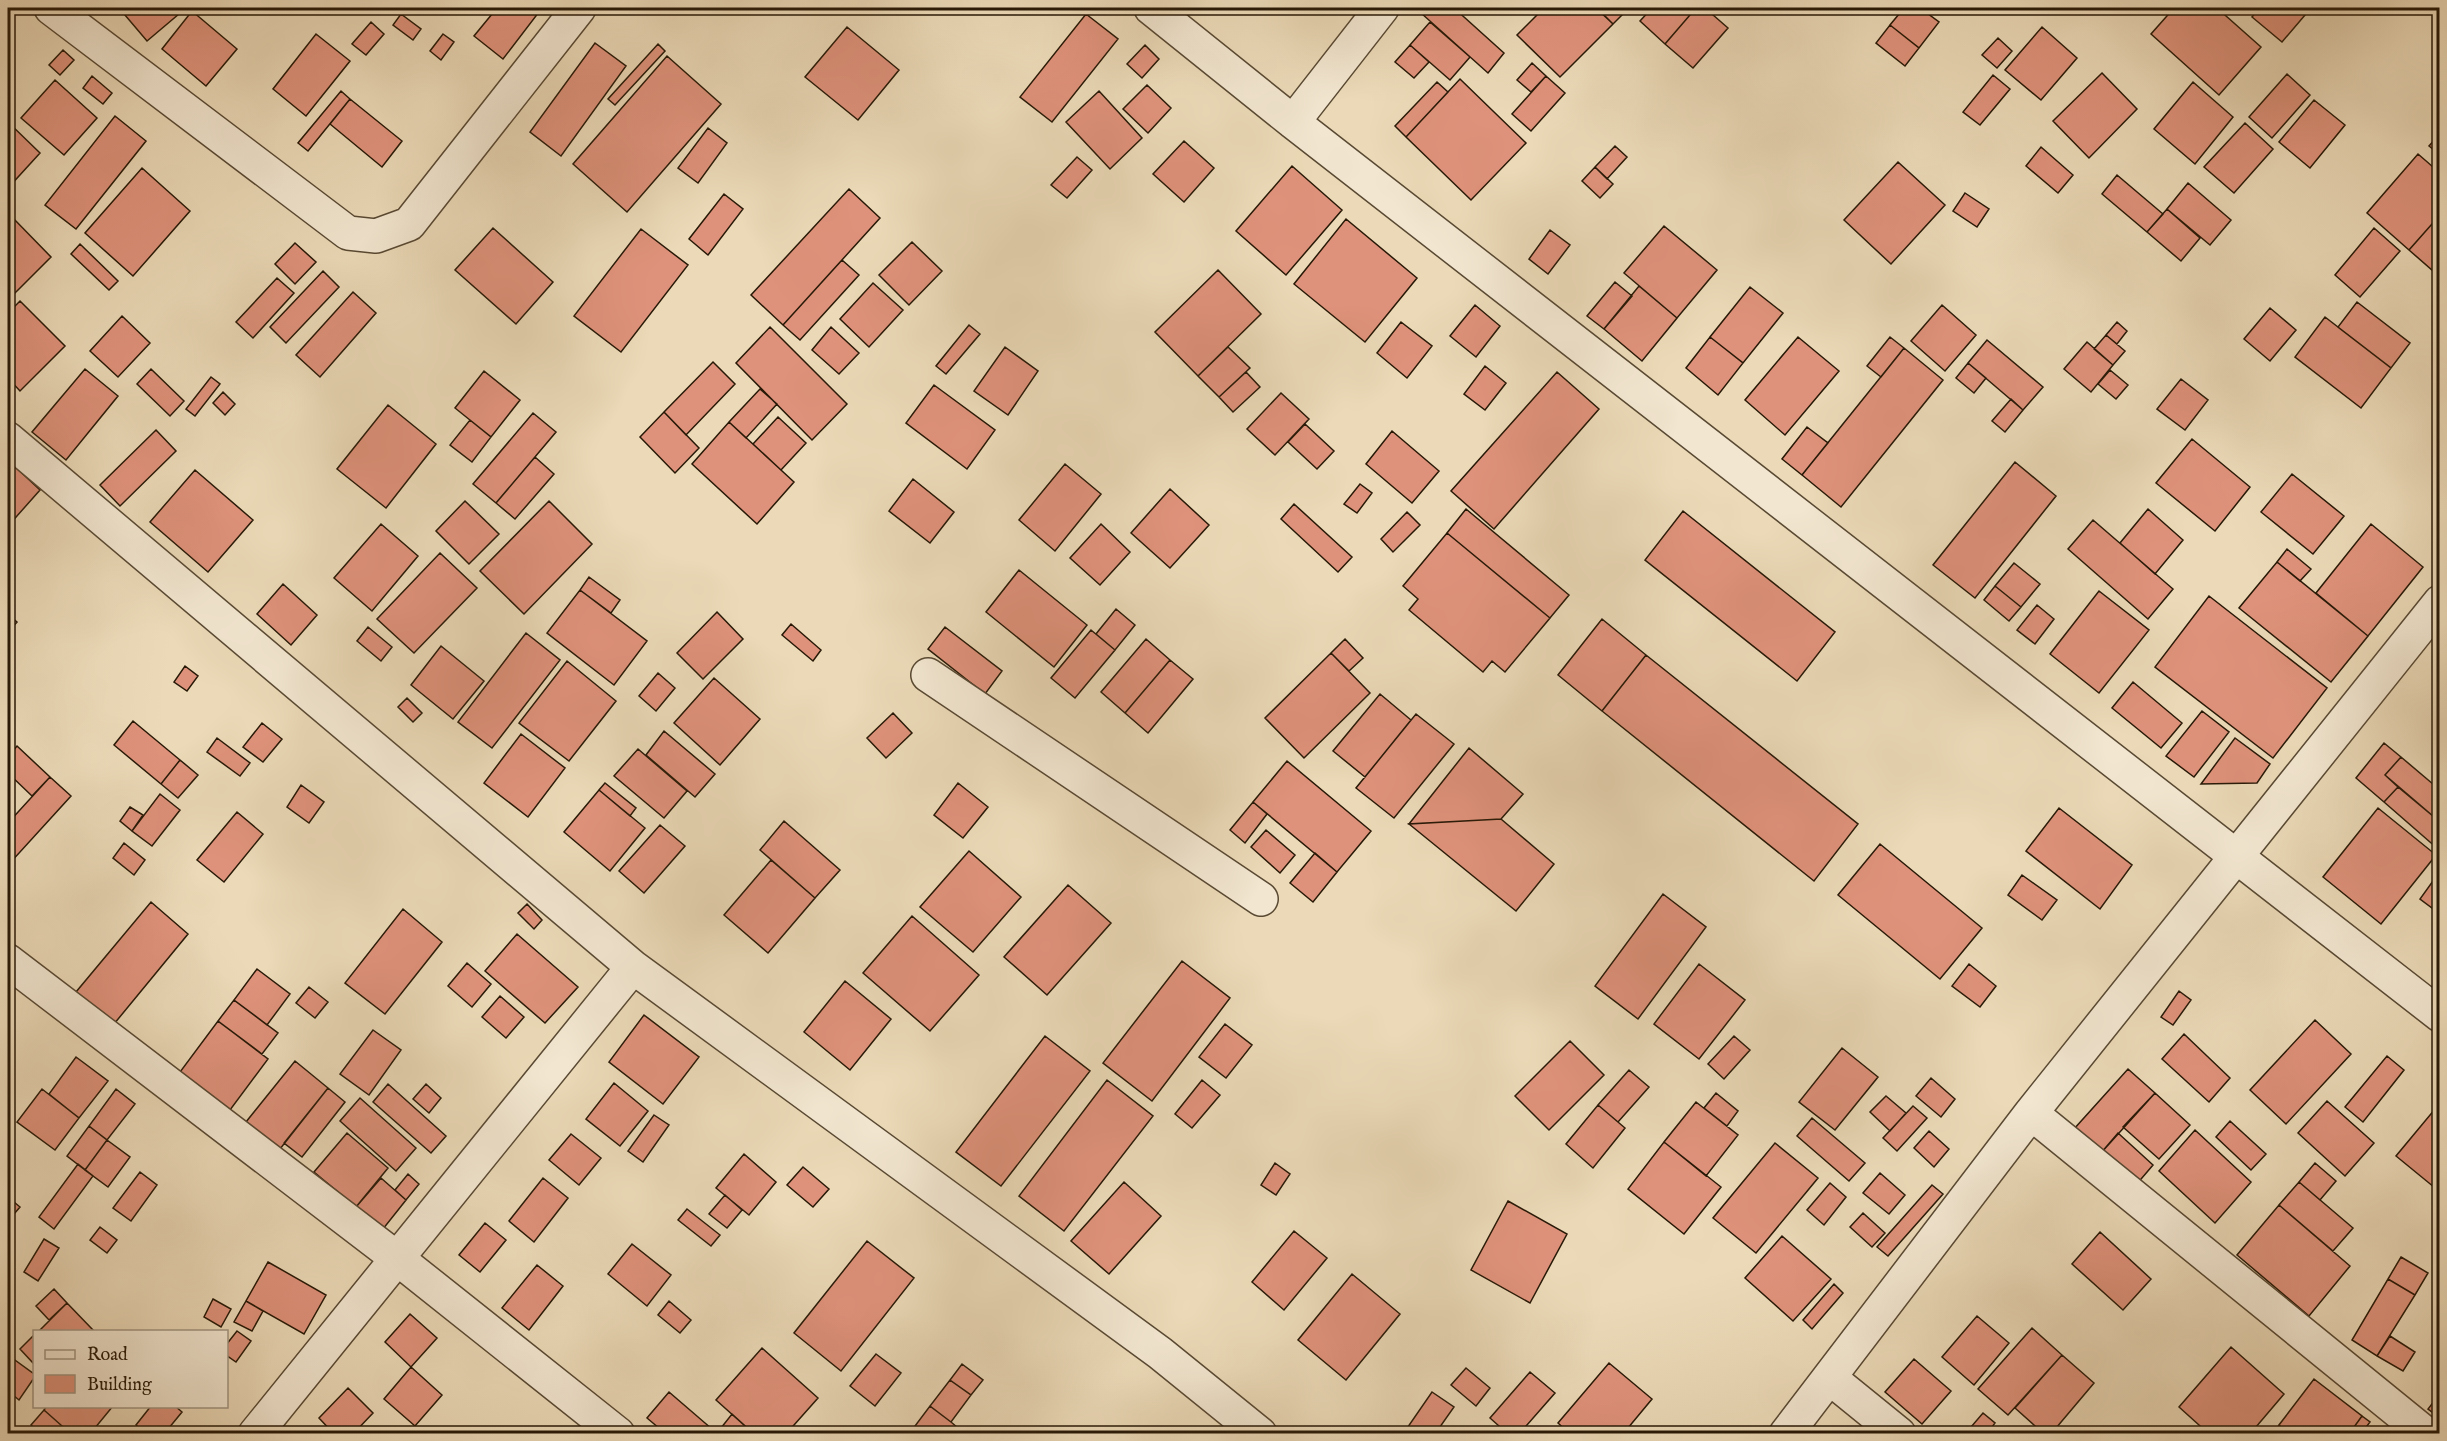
<svg xmlns="http://www.w3.org/2000/svg" width="2447" height="1441" font-family="'IM FELL English',serif">
	<rect width="100%" height="100%" fill="#ebd9b7"/>
	<filter id="stains"><feTurbulence type="fractalNoise" baseFrequency=".00333" numOctaves="4"/><feColorMatrix values="0 0 0 0 .2 0 0 0 0 .09 0 0 0 0 .02 0 0 0 .5 -.17"/></filter>
	<radialGradient id="worn" r=".72"><stop offset=".6" stop-color="#630" stop-opacity="0"/><stop offset="1" stop-color="#630" stop-opacity=".3"/></radialGradient>
	<!-- building -->
	<path fill="#df927b" stroke="#281907" stroke-width="1.5" d="M119 8H186L147 41Z
		M497 8H533L539 12 503 59 474 36Z
		M1425 8H1454L1504 53 1488 73 1421 13Z
		M1544 8H1596L1613 24 1560 77 1517 35Z
		M1612 8H1629L1613 24 1604 15Z
		M1652 8H1696L1665 44 1640 21Z
		M1696 8H1705L1728 28 1693 68 1665 44Z
		M1904 8H1920L1939 22 1919 48 1890 25Z
		M2111 8H2124L2117 14Z
		M2174 8H2217L2261 47 2219 95 2151 34Z
		M2259 8H2311L2282 42 2252 17Z
		M192 11 237 49 206 86 162 49Z
		M401 14 421 29 413 40 393 25Z
		M1086 14 1118 39 1052 122 1020 97Z
		M371 22 384 34 366 55 352 44Z
		M1430 22 1470 57 1450 80 1410 45Z
		M1890 25 1919 48 1905 66 1876 43Z
		M847 27 899 70 858 120 805 77Z
		M2042 27 2077 58 2041 100 2005 70Z
		M316 34 350 61 306 116 273 89Z
		M443 34 454 42 441 60 430 51Z
		M1998 38 2012 51 1997 68 1982 55Z
		M595 43 626 66 561 156 530 132Z
		M658 44 665 51 615 105 608 99Z
		M1145 45 1159 59 1142 78 1127 64Z
		M1410 45 1429 62 1414 78 1395 62Z
		M63 50 74 60 60 75 49 65Z
		M667 56 721 104 627 212 573 164Z
		M1532 63 1546 76 1531 92 1517 80Z
		M2102 73 2137 109 2089 158 2053 121Z
		M2287 74 2310 95 2272 138 2249 117Z
		M1993 75 2010 89 1980 125 1963 112Z
		M92 76 112 93 103 104 83 88Z
		M1546 76 1565 93 1531 131 1512 114Z
		M1460 79 1526 143 1471 200 1406 137Z
		M55 80 97 118 64 155 21 118Z
		M1437 82 1448 92 1406 137 1395 126Z
		M2193 82 2233 117 2195 164 2154 129Z
		M1147 85 1171 108 1148 133 1123 109Z
		M341 91 350 99 308 151 298 143Z
		M1099 91 1142 138 1110 169 1066 122Z
		M350 99 402 141 382 167 330 124Z
		M2314 100 2345 125 2310 168 2279 142Z
		M115 116 146 141 76 229 45 205Z
		M8 122 40 153 8 188Z
		M2245 123 2273 149 2234 193 2204 167Z
		M708 128 727 143 698 183 678 168Z
		M2440 134V155L2429 146Z
		M1184 141 1214 168 1184 202 1153 174Z
		M1615 146 1627 157 1607 179 1595 167Z
		M2041 147 2073 175 2058 193 2026 166Z
		M2418 154 2440 173V215L2409 250 2367 213Z
		M1077 157 1092 170 1067 198 1051 185Z
		M1898 162 1945 205 1891 264 1844 220Z
		M1292 166 1342 210 1286 275 1236 231Z
		M1595 167 1613 184 1600 198 1582 181Z
		M142 168 190 211 133 276 85 233Z
		M2117 175 2163 214 2147 232 2102 194Z
		M2188 183 2231 220 2210 245 2167 209Z
		M849 189 880 218 783 325 751 295Z
		M1965 193 1989 209 1977 227 1953 211Z
		M724 194 743 209 708 255 689 239Z
		M2167 209 2200 238 2181 261 2147 232Z
		M2440 215V277L2409 250Z
		M12 217 51 257 10 298 8 296V221Z
		M1346 219 1417 278 1365 342 1294 284Z
		M1664 226 1717 270 1677 318 1624 273Z
		M493 228 553 282 516 324 455 270Z
		M2374 228 2400 251 2360 297 2335 275Z
		M641 229 688 265 621 352 574 316Z
		M1550 230 1570 245 1548 274 1529 259Z
		M912 242 942 271 909 305 879 275Z
		M295 243 316 262 295 284 275 264Z
		M80 244 118 281 109 290 71 254Z
		M842 260 859 275 800 340 783 325Z
		M1218 270 1261 314 1198 376 1155 332Z
		M323 271 339 287 286 343 270 327Z
		M277 278 294 293 253 338 236 322Z
		M1615 282 1632 296 1604 329 1587 316Z
		M873 283 903 310 869 347 840 319Z
		M1639 286 1677 318 1642 361 1604 329Z
		M1750 287 1783 313 1743 363 1710 337Z
		M353 292 376 313 320 377 296 355Z
		M20 301 65 346 20 391 8 378V313Z
		M2357 302 2410 343 2391 368 2338 327Z
		M1475 305 1500 326 1476 357 1450 336Z
		M1942 305 1976 335 1945 371 1911 341Z
		M2270 308 2296 330 2270 361 2244 339Z
		M122 316 150 343 118 377 90 351Z
		M2325 317 2391 368 2361 408 2295 357Z
		M1401 322 1432 346 1407 378 1377 353Z
		M2117 322 2127 331 2117 344 2106 335Z
		M969 325 980 334 946 374 936 366Z
		M770 327 847 404 812 440 736 363Z
		M831 327 859 353 839 374 812 350Z
		M2106 335 2125 351 2113 365 2094 349Z
		M1710 337 1743 363 1718 395 1686 368Z
		M1798 337 1839 371 1785 435 1745 400Z
		M1890 337 1904 348 1881 377 1867 366Z
		M1987 340 2043 387 2023 410 1968 363Z
		M2087 342 2113 365 2091 392 2064 369Z
		M1005 347 1038 371 1008 415 974 391Z
		M1228 347 1250 368 1219 397 1198 376Z
		M1904 348 1943 380 1841 507 1802 475Z
		M713 362 735 384 686 435 664 412Z
		M1968 363 1986 378 1974 393 1956 378Z
		M1485 366 1506 383 1485 410 1464 394Z
		M85 369 118 396 66 460 32 432Z
		M151 369 184 401 170 416 137 384Z
		M2110 370 2128 385 2116 399 2098 384Z
		M484 371 520 400 491 437 455 408Z
		M1246 372 1260 387 1233 412 1219 397Z
		M1557 372 1599 409 1494 529 1451 491Z
		M211 377 220 384 195 416 186 409Z
		M2181 379 2208 400 2185 430 2157 409Z
		M934 385 995 430 967 469 906 423Z
		M760 389 777 404 746 438 729 422Z
		M223 392 235 404 225 415 213 403Z
		M1281 393 1309 419 1275 455 1247 429Z
		M2011 399 2023 410 2005 432 1992 421Z
		M388 405 436 444 386 508 337 469Z
		M664 412 699 448 675 473 640 437Z
		M533 413 556 432 496 503 473 484Z
		M778 417 806 443 781 470 753 444Z
		M470 420 491 437 472 462 450 445Z
		M729 422 794 482 757 524 692 464Z
		M1305 424 1334 451 1317 469 1288 442Z
		M1807 427 1828 443 1802 475 1782 459Z
		M156 430 176 451 120 506 100 485Z
		M1392 431 1439 471 1412 503 1366 464Z
		M2192 439 2250 487 2215 531 2156 483Z
		M535 457 554 474 515 519 496 503Z
		M8 460 40 490 9 525 8 523Z
		M2015 462 2056 496 1975 598 1933 565Z
		M1065 464 1101 494 1055 551 1019 520Z
		M195 470 253 520 208 572 150 522Z
		M2292 474 2344 516 2313 554 2261 512Z
		M913 479 954 512 930 543 889 511Z
		M1360 484 1372 493 1357 513 1344 504Z
		M1170 489 1209 525 1170 568 1131 533Z
		M465 501 499 534 469 564 436 531Z
		M549 501 592 544 524 614 480 571Z
		M1294 504 1352 557 1338 572 1281 519Z
		M1466 509 1569 595 1550 618 1447 533Z
		M2148 509 2183 540 2155 574 2120 543Z
		M1683 511 1835 632 1797 681 1645 560Z
		M1407 512 1420 525 1393 552 1381 539Z
		M2093 520 2173 589 2148 619 2068 549Z
		M381 524 418 556 372 611 334 578Z
		M1101 524 1130 552 1100 585 1070 558Z
		M2371 524 2423 567 2368 636 2316 593Z
		M1447 533 1550 618 1505 672 1492 661 1483 672 1409 610 1418 599 1403 586Z
		M2287 549 2311 569 2300 581 2277 562Z
		M440 553 477 588 414 653 377 619Z
		M2277 562 2368 636 2331 682 2239 608Z
		M2014 563 2040 584 2021 607 1995 586Z
		M1019 570 1087 625 1054 667 986 612Z
		M589 577 620 600 611 613 580 590Z
		M283 584 317 615 291 645 257 614Z
		M1995 586 2021 607 2009 621 1984 600Z
		M580 590 647 641 614 685 547 633Z
		M2099 591 2149 630 2099 693 2050 654Z
		M2209 596 2327 688 2273 758 2155 667Z
		M2037 605 2054 619 2035 644 2017 630Z
		M1116 609 1135 625 1115 650 1096 634Z
		M717 612 743 639 703 679 677 653Z
		M8 614 17 622 8 632Z
		M1602 619 1646 655 1602 711 1558 675Z
		M791 624 821 650 813 661 782 635Z
		M368 627 392 647 381 661 357 641Z
		M945 627 1002 671 985 694 928 649Z
		M1091 630 1115 650 1075 698 1051 678Z
		M526 633 560 660 492 748 458 722Z
		M1146 639 1170 660 1125 713 1101 692Z
		M1345 639 1363 658 1349 671 1331 653Z
		M441 646 484 681 453 719 411 685Z
		M1331 653 1370 693 1304 758 1265 718Z
		M1646 655 1858 824 1814 881 1602 711Z
		M1170 660 1193 679 1148 733 1125 713Z
		M567 661 616 701 569 761 519 723Z
		M185 666 198 676 187 691 174 682Z
		M658 673 675 688 656 711 639 696Z
		M714 678 760 719 720 765 674 723Z
		M2133 682 2182 723 2161 748 2112 708Z
		M1380 694 1411 720 1365 777 1333 751Z
		M407 698 422 713 413 722 398 707Z
		M2202 711 2229 732 2194 777 2166 756Z
		M893 713 912 733 886 758 867 738Z
		M1416 714 1454 744 1394 818 1356 788Z
		M133 721 180 760 161 784 114 745Z
		M262 723 282 739 263 762 243 747Z
		M664 731 715 774 695 797 646 755Z
		M521 734 565 768 528 817 484 783Z
		M217 738 250 763 240 776 207 752Z
		M2235 738 2270 764 2257 783 2201 784Z
		M2384 743 2401 757 2385 775 2398 787 2384 802 2356 778Z
		M17 746 50 777 32 796 8 773V757Z
		M1469 748 1523 794 1501 819 1409 824Z
		M638 749 687 791 664 818 614 776Z
		M2401 757 2440 790V822L2385 775Z
		M180 760 198 775 178 798 161 784Z
		M1287 761 1371 831 1337 872 1253 802Z
		M50 777 71 796 10 863 8 861V823Z
		M605 783 636 808 630 816 599 790Z
		M958 783 988 807 963 838 934 815Z
		M301 785 324 802 309 823 287 807Z
		M2398 787 2440 822 2438 849 2384 802Z
		M599 790 645 828 610 871 564 832Z
		M160 794 180 810 152 846 132 831Z
		M1253 802 1267 814 1245 843 1230 830Z
		M130 807 143 815 132 831 120 821Z
		M2059 808 2132 865 2100 909 2026 851Z
		M2378 808 2436 855 2381 924 2323 877Z
		M237 812 263 834 224 882 197 860Z
		M1501 819 1554 864 1516 911 1409 824Z
		M784 821 840 870 815 898 760 850Z
		M660 825 685 846 644 893 619 871Z
		M1266 830 1295 855 1280 873 1251 847Z
		M124 843 145 860 134 875 113 858Z
		M1880 844 1982 928 1940 979 1838 895Z
		M969 851 1021 897 973 952 920 907Z
		M1315 853 1337 872 1313 902 1290 883Z
		M771 860 815 898 768 953 724 915Z
		M2438 874 2440 875V914L2420 899Z
		M2022 875 2057 900 2042 920 2008 895Z
		M1068 885 1111 923 1047 995 1004 957Z
		M1663 894 1706 927 1638 1019 1595 986Z
		M151 902 188 934 114 1024 76 992Z
		M527 904 542 920 534 929 518 913Z
		M403 909 442 942 385 1014 345 983Z
		M912 916 979 975 930 1031 863 973Z
		M517 934 578 987 545 1023 485 971Z
		M1182 961 1230 998 1152 1101 1103 1063Z
		M467 963 491 984 472 1007 448 986Z
		M1699 964 1745 1000 1699 1059 1654 1024Z
		M1969 964 1996 986 1980 1007 1952 986Z
		M257 969 290 994 267 1025 234 1000Z
		M845 981 891 1019 850 1070 804 1032Z
		M309 987 328 1002 315 1018 296 1003Z
		M2179 991 2191 1000 2173 1025 2161 1017Z
		M500 996 524 1017 506 1038 482 1017Z
		M234 1000 278 1033 262 1054 218 1021Z
		M644 1015 699 1057 663 1104 609 1062Z
		M2315 1020 2351 1054 2286 1124 2250 1090Z
		M218 1021 268 1059 230 1110 180 1072Z
		M1225 1024 1252 1045 1226 1078 1199 1057Z
		M373 1030 401 1050 369 1095 340 1074Z
		M2184 1034 2230 1078 2209 1102 2162 1059Z
		M1045 1036 1090 1071 1001 1186 956 1152Z
		M1734 1036 1750 1050 1724 1079 1708 1064Z
		M1570 1041 1604 1075 1549 1130 1515 1096Z
		M1842 1048 1878 1077 1835 1130 1799 1102Z
		M2387 1056 2404 1070 2363 1122 2345 1107Z
		M76 1057 108 1081 79 1118 49 1094Z
		M295 1061 328 1088 280 1149 246 1122Z
		M2128 1069 2155 1093 2101 1153 2074 1129Z
		M1629 1070 1649 1087 1618 1122 1598 1105Z
		M1931 1078 1955 1099 1941 1117 1916 1096Z
		M1107 1080 1153 1116 1064 1231 1019 1196Z
		M1202 1080 1220 1095 1192 1128 1175 1114Z
		M614 1083 648 1111 620 1146 586 1119Z
		M388 1084 446 1136 431 1153 373 1102Z
		M426 1084 441 1098 429 1113 413 1099Z
		M328 1088 345 1102 302 1157 284 1143Z
		M42 1089 79 1118 55 1150 17 1122Z
		M116 1089 135 1104 107 1140 89 1126Z
		M1716 1093 1738 1111 1727 1126 1704 1108Z
		M2155 1093 2190 1125 2159 1159 2123 1127Z
		M1886 1096 1906 1113 1890 1131 1870 1112Z
		M360 1098 416 1148 396 1171 340 1121Z
		M2327 1101 2374 1143 2345 1176 2298 1133Z
		M1696 1102 1738 1135 1706 1176 1664 1142Z
		M2440 1103V1192L2396 1156Z
		M1598 1105 1625 1128 1593 1168 1566 1144Z
		M1913 1106 1927 1118 1897 1151 1883 1138Z
		M654 1115 669 1125 643 1162 628 1151Z
		M1812 1118 1865 1163 1849 1181 1797 1136Z
		M2230 1121 2266 1154 2251 1170 2216 1137Z
		M89 1126 107 1140 85 1170 67 1156Z
		M2195 1130 2251 1182 2215 1223 2159 1171Z
		M1929 1131 1949 1149 1934 1167 1914 1148Z
		M347 1133 388 1168 356 1207 314 1172Z
		M2118 1133 2153 1165 2136 1185 2101 1153Z
		M571 1134 601 1158 579 1185 549 1160Z
		M107 1140 130 1157 108 1187 85 1170Z
		M1664 1142 1721 1187 1684 1234 1628 1189Z
		M1775 1143 1818 1178 1756 1253 1713 1218Z
		M744 1154 776 1182 749 1215 716 1188Z
		M1275 1163 1290 1174 1276 1195 1261 1185Z
		M2315 1163 2336 1181 2320 1200 2299 1182Z
		M78 1164 93 1176 54 1229 39 1217Z
		M803 1167 829 1189 813 1207 787 1185Z
		M140 1172 157 1185 131 1221 113 1208Z
		M1880 1173 1905 1195 1889 1214 1863 1193Z
		M408 1174 419 1184 406 1200 395 1190Z
		M381 1178 406 1200 383 1229 356 1207Z
		M543 1178 568 1198 534 1242 509 1221Z
		M1124 1182 1161 1216 1109 1274 1071 1241Z
		M2299 1182 2353 1228 2333 1251 2279 1205Z
		M1830 1183 1846 1197 1824 1225 1807 1210Z
		M1932 1185 1943 1194 1888 1256 1877 1247Z
		M725 1195 742 1210 727 1228 709 1214Z
		M8 1197 20 1207 8 1221Z
		M1508 1201 1567 1234 1530 1303 1471 1270Z
		M2279 1205 2350 1266 2309 1316 2237 1255Z
		M687 1209 720 1235 711 1246 678 1220Z
		M1863 1213 1885 1233 1872 1247 1850 1227Z
		M485 1223 506 1240 480 1272 459 1255Z
		M100 1227 117 1240 107 1253 90 1240Z
		M1294 1231 1327 1258 1284 1310 1252 1282Z
		M2100 1232 2151 1279 2123 1310 2072 1264Z
		M1782 1236 1831 1279 1793 1321 1745 1278Z
		M44 1239 59 1248 38 1281 24 1272Z
		M867 1241 914 1278 841 1371 794 1333Z
		M632 1244 671 1275 647 1306 608 1274Z
		M2401 1257 2428 1273 2415 1295 2388 1279Z
		M268 1262 326 1295 304 1334 246 1301Z
		M537 1265 563 1286 529 1330 502 1308Z
		M1352 1274 1400 1314 1346 1380 1298 1340Z
		M2388 1279 2415 1295 2377 1356 2352 1340Z
		M1834 1284 1843 1293 1812 1329 1803 1320Z
		M54 1289 67 1303 49 1320 36 1306Z
		M213 1299 231 1309 221 1327 204 1317Z
		M246 1301 263 1311 252 1331 234 1322Z
		M669 1301 691 1320 680 1333 658 1315Z
		M67 1303 93 1330 91 1332H38Z
		M410 1314 437 1338 411 1367 385 1342Z
		M1977 1316 2009 1343 1974 1385 1942 1357Z
		M2032 1328 2062 1355 2008 1415 1978 1389Z
		M237 1331 251 1341 236 1362 226 1355V1345Z
		M34 1335V1364L20 1349Z
		M2390 1336 2415 1352 2403 1371 2377 1356Z
		M2231 1347 2284 1394 2250 1434H2209L2179 1407Z
		M762 1348 818 1398 786 1434H754L716 1400Z
		M876 1354 901 1373 875 1406 850 1386Z
		M8 1355 34 1374V1378L19 1400 8 1391Z
		M2062 1355 2094 1383 2051 1434H2044L2015 1408Z
		M1914 1359 1951 1391 1922 1424 1885 1392Z
		M1609 1363 1652 1399 1623 1434H1570L1558 1423Z
		M962 1364 983 1380 971 1395 950 1380Z
		M411 1367 442 1395 415 1426 384 1399Z
		M1466 1368 1490 1388 1476 1406 1451 1385Z
		M1530 1372 1555 1393 1519 1434H1508L1490 1418Z
		M2314 1379 2362 1416 2349 1434H2290L2279 1425Z
		M950 1380 971 1395 951 1422 930 1406Z
		M348 1388 373 1413 353 1434H334L319 1418Z
		M669 1392 712 1429 708 1434H666L647 1418Z
		M1432 1392 1454 1407 1435 1434H1403Z
		M2439 1395 2440 1396V1418L2428 1409Z
		M47 1406H113L90 1434H71L44 1410Z
		M151 1406H175L182 1412 164 1434H147L136 1425Z
		M930 1406 951 1422 965 1434H909Z
		M44 1410 71 1434H40L31 1425Z
		M1983 1413 1995 1423 1987 1434H1965Z
		M732 1414 754 1434H727L721 1428Z
		M2362 1416 2370 1422 2361 1434H2349Z
		M2279 1425 2290 1434H2273Z"/>
	<g fill="none" stroke-linecap="round" stroke-linejoin="round">
		<defs>
			<path id="minor" d="M51 8 348 233 376 236 409 224 579 8
				M1151 8 1293 122 2440 1015
				M1293 122 1382 8
				M8 439 633 967 1160 1353 1260 1434
				M928 675 1261 899
				M8 961 398 1259 618 1434
				M2031 1113 2426 1434
				M1830 1378 1899 1434
				M255 1434 633 967
				M1786 1434 2031 1113 2440 602"/>
		</defs>
		<!-- minor casing -->
		<use href="#minor" stroke="#594933" stroke-width="36"/>
		<!-- minor -->
		<use href="#minor" stroke="#f2e6d0" stroke-width="33"/>
	</g>
	<!-- margin -->
	<rect width="2447" height="1441" fill="none" stroke="#ebd9b7" stroke-width="30"/>
	<rect x="9" y="9" width="2429" height="1423" fill="none" stroke="#281907" stroke-width="3"/>
	<rect x="15" y="15" width="2417" height="1411" fill="none" stroke="#281907" stroke-width="1.5"/>
	<!-- legend -->
	<rect x="33" y="1330" width="195" height="78" fill="#f2e6d0" stroke="#a19480" stroke-width="1.5"/>
	<rect x="45" y="1350" width="30" height="9" fill="#f2e6d0" stroke="#a19480" stroke-width="1.5"/>
	<text x="87" y="1360" font-size="18" fill="#281907">Road</text>
	<rect x="45" y="1375" width="30" height="18" fill="#df927b" stroke="#a19480" stroke-width="1.5"/>
	<text x="87" y="1390" font-size="18" fill="#281907">Building</text>
	<rect width="100%" height="100%" filter="url(#stains)"/>
	<rect width="100%" height="100%" fill="url(#worn)"/>
</svg>
